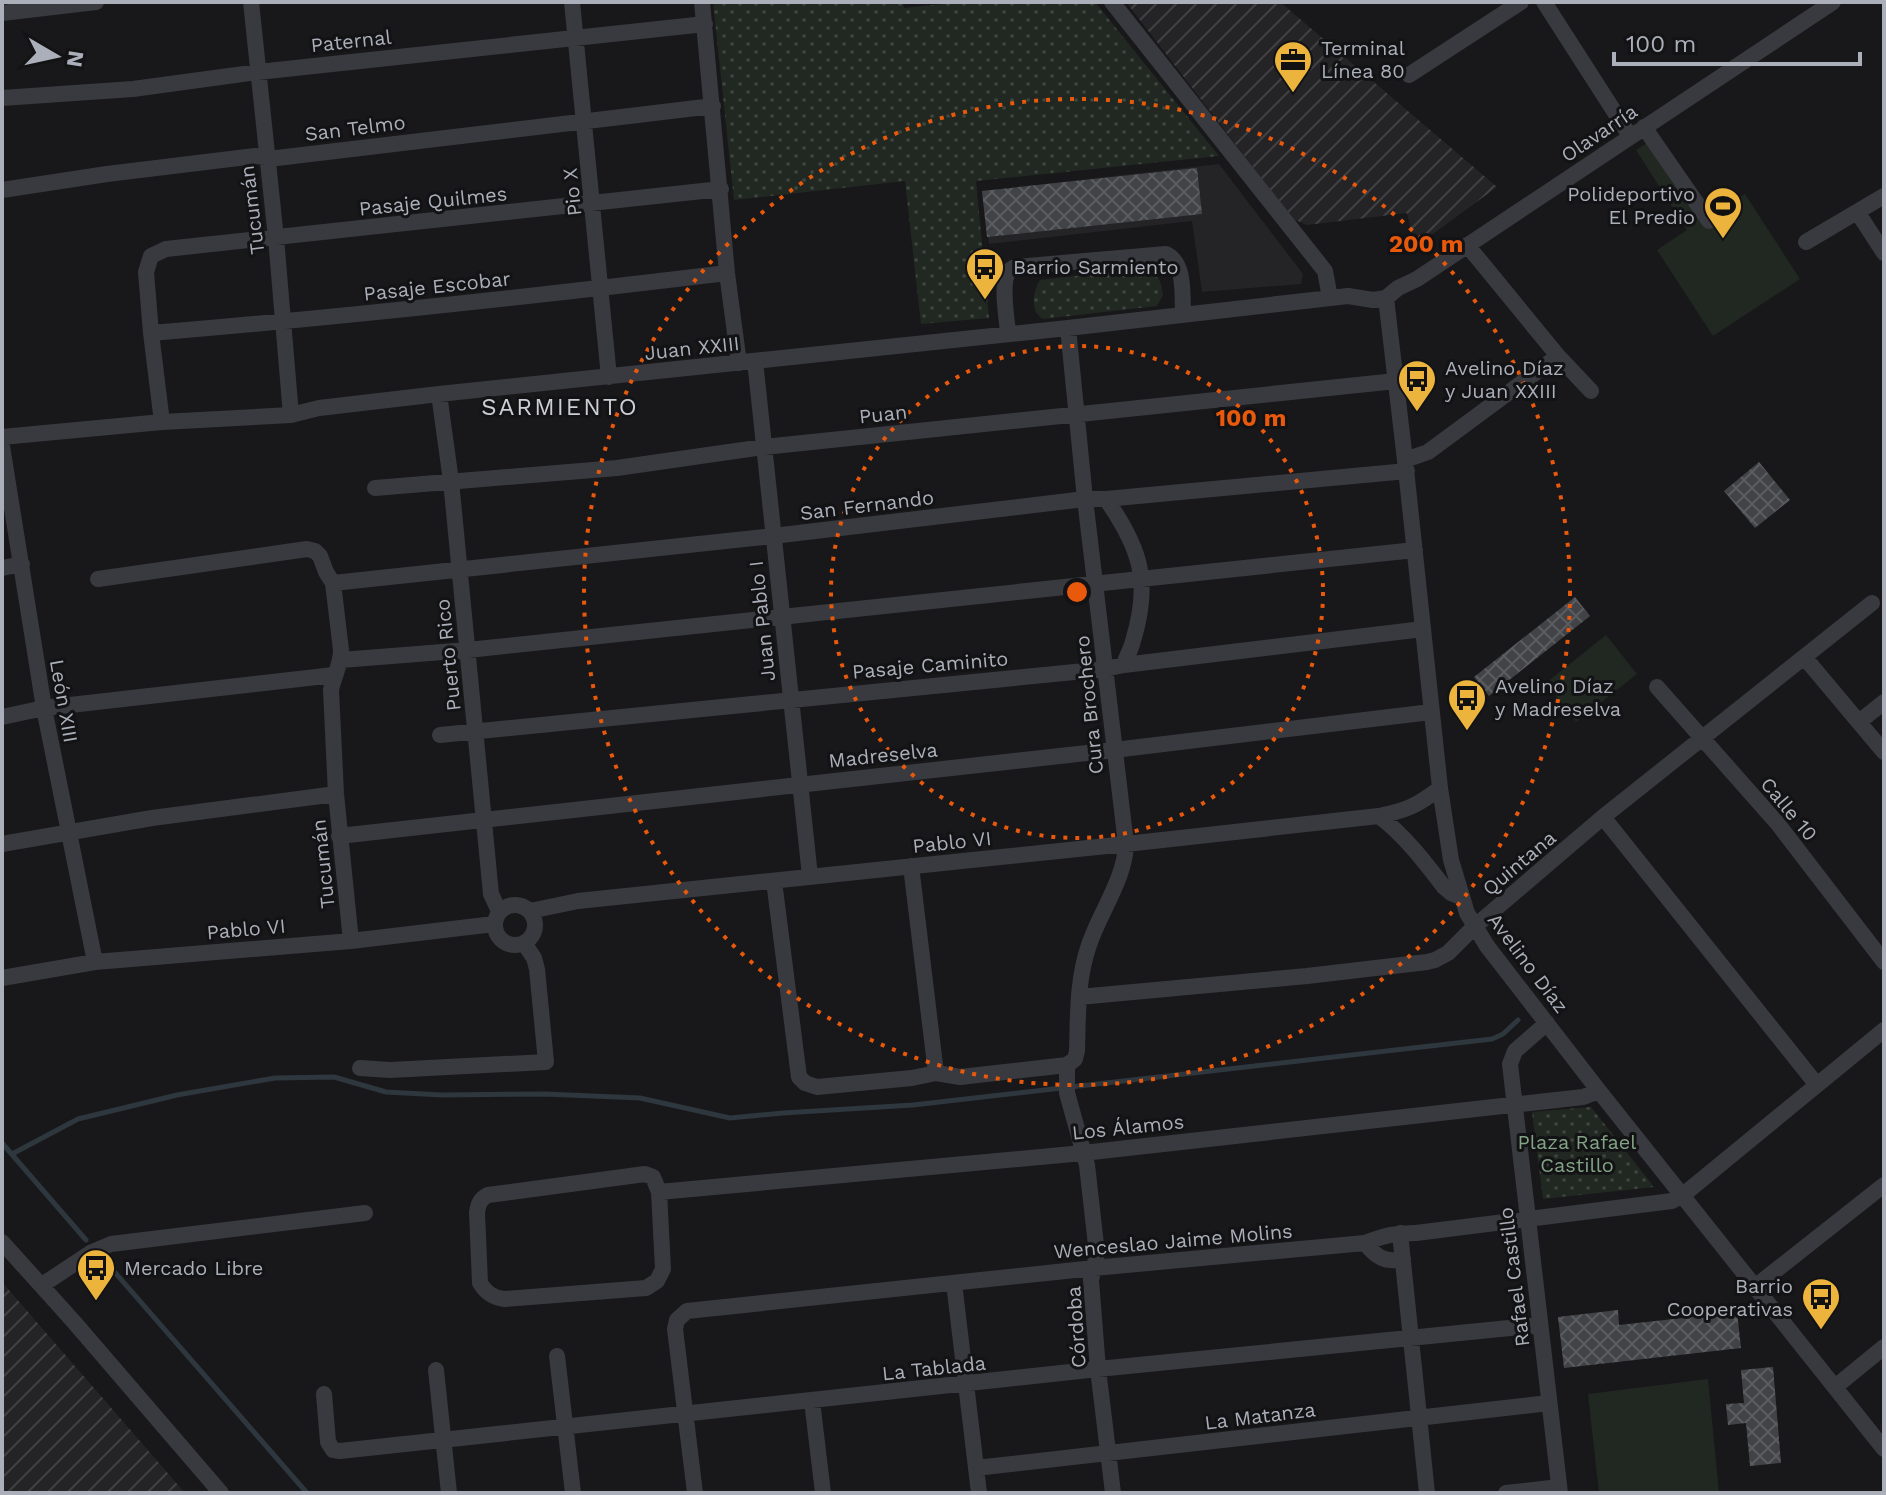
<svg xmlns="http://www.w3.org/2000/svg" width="1886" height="1495" font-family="'Work Sans',sans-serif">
	<defs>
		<pattern id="industrial-furrows" width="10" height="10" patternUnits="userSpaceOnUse" patternTransform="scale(2)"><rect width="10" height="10" fill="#242427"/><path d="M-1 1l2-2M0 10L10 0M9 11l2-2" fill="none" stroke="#414144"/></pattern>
		<pattern id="park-dots" width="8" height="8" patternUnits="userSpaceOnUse" patternTransform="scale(2)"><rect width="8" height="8" fill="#202821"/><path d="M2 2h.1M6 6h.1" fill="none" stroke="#3e453f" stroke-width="1.8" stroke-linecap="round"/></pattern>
		<pattern id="building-cross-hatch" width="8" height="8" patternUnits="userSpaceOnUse" patternTransform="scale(2)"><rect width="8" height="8" fill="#424347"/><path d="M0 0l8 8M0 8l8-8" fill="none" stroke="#5b5c5f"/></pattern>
	</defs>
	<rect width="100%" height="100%" fill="#18181a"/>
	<!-- built -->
	<path fill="#242427" d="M1219 164 1303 274 1301 284 1202 292 1192 221 989 244 982 191Z"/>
	<!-- industrial -->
	<path fill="url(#industrial-furrows)" d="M1126 2H1280L1497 187 1426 239 1412 233 1407 213 1307 225 1293 219Z
		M2 1282 185 1493H2Z"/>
	<!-- park -->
	<path fill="url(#park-dots)" d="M713 2H903L904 8 961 2H1095L1219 156 976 181 989 318 921 324 905 181 734 200Z
		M1146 268C1159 275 1161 281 1163 295L1157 306 1043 319C1029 310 1033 292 1040 280Z
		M1591 1107 1654 1187 1543 1199 1532 1112Z"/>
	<!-- pitch -->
	<path fill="#202821" d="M1650 141 1702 221 1745 194 1800 279 1713 336 1657 250 1687 230 1636 150Z
		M1606 635 1637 674 1576 722 1546 683Z
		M1708 1379 1719 1493H1599L1588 1394Z"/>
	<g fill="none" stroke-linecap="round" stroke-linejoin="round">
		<!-- stream -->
		<path stroke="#2e363e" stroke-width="5" d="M2 1143 86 1240
			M12 1154 78 1119 177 1095 275 1078 334 1077 386 1092 442 1095 545 1094 640 1098 730 1118 783 1113 913 1105 1492 1039 1503 1034 1518 1020
			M105 1261 307 1493"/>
	</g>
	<!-- building -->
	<path fill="url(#building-cross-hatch)" d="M1197 168 1202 214 987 237 982 191Z
		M1759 462 1790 500 1755 528 1724 491Z
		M1575 597 1590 616 1489 696 1474 677Z
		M1618 1310 1619 1325 1737 1312 1741 1348 1564 1368 1558 1317Z
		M1773 1367 1781 1463 1750 1466 1746 1423 1728 1425 1726 1404 1744 1403 1741 1370Z"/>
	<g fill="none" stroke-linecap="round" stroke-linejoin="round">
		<!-- minor -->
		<path stroke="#393a3f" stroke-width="16" d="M251 2 276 238 291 415
			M572 2 609 377
			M702 2 727 273 739 363
			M1112 2 1325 271 1330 298
			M1544 2 1630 136
			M2 13 96 2
			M1409 75 1521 2
			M2 98 133 89 258 72 705 24
			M1644 127 1709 221
			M2 190 107 174 255 156 277 158 713 106
			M1858 213 1884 253
			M1806 242 1884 196
			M1467 245 1558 356 1591 391
			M1386 298 1405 460 1440 788 1451 860 1467 913 1487 946 1599 1091 1884 1449
			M1386 298 1398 288 1417 279 1833 2
			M151 333C344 317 536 296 727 273
			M1008 333C1007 319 1000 282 1009 271 1011 269 1013 268 1015 267L1166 254C1186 263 1182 297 1183 315
			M755 361 810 876
			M439 394 451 481 491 894 499 911
			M162 422 151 333 146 272 151 256 166 249 721 189
			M2 437 162 422 291 415 319 408 439 394 1068 328 1348 296 1373 300 1386 298
			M2 446 44 708 95 962
			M1405 460 1428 452 1558 356
			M375 488 617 468 764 447 1396 381
			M1106 499C1141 549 1151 582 1133 641 1131 650 1126 657 1124 665
			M2 568 22 564
			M98 579 307 549 315 551 320 556 326 572 333 583 341 650C341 664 334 676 331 690L336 794 351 941
			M333 583 773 536 1085 499H1106L1407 471
			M1805 658 1884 752
			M341 660 468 650 1415 550
			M1657 687 1778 824 1884 962
			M2 717 44 708 334 675
			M1859 722 1884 702
			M440 735 1105 669 1124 665 1423 629
			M1379 816C1407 810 1417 806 1440 788
			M1603 817 1817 1085
			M339 836 1114 750 1431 712
			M2 844 152 818 336 794
			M911 866 936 1073
			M774 881 799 1077 805 1083 817 1087 912 1078 936 1073 960 1077 1067 1065
			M495 925a20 20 0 1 1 40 0a20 20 0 1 1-40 0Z
			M530 911 578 901 1126 844 1379 816C1405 836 1424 861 1444 887L1451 893 1461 897
			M2 978 95 962 351 941 494 924
			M1079 997 1307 976 1427 962 1435 960 1448 953 1474 927 1603 817 1872 603
			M1547 1023 1515 1051 1510 1064 1560 1493
			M1067 1065 1075 1059 1077 1051C1078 1015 1077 979 1089 945 1100 912 1125 879 1126 844L1085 499 1068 328
			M1067 1065V1093L1087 1165 1097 1254 1091 1280 1098 1369 1113 1493
			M360 1068 390 1070 546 1062 537 969 534 958 524 943
			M645 1174 653 1177 659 1192 663 1269 657 1281 646 1288 505 1299C493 1298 486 1293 480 1283L477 1213C478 1204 480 1199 488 1195Z
			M659 1192 1083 1153 1583 1097 1599 1091
			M1400 1233 1427 1493
			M2 1242 74 1322 221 1493
			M1365 1243C1376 1257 1385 1263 1403 1259
			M954 1283 979 1493
			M42 1285 92 1252 111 1244 365 1213
			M1756 1286 1884 1185
			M557 1356 573 1493
			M436 1370 449 1493
			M1835 1387 1884 1347
			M324 1394 328 1442 333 1450 340 1451 1098 1369 1540 1325
			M812 1401 823 1493
			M976 1468 1549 1403
			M695 1493 675 1329 677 1320 687 1311 1094 1268 1365 1243C1388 1234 1392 1234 1416 1233L1672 1201 1683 1195 1884 1030
			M1506 1493 1559 1487"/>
	</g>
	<!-- distance rings -->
	<g fill="none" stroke="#e8590c" stroke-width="4" stroke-dasharray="4 8">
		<circle cx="1077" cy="592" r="246"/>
		<circle cx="1077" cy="592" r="493"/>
	</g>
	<!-- icons -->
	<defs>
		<symbol id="office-pin" viewBox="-11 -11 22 30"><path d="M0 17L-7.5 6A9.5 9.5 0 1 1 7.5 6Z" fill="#ecb43d" stroke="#131315"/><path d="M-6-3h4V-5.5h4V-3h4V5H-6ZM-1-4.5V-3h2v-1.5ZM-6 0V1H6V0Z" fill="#111"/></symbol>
		<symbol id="stadium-pin" viewBox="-11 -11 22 30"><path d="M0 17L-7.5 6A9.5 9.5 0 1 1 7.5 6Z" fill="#ecb43d" stroke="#131315"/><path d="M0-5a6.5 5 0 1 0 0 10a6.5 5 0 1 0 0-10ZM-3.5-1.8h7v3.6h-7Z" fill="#111"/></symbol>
		<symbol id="bus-pin" viewBox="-11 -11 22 30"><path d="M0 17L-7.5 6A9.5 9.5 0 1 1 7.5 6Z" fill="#ecb43d" stroke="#131315"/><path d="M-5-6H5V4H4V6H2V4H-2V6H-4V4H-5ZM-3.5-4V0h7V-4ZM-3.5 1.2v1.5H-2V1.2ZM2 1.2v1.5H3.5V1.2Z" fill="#111"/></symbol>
	</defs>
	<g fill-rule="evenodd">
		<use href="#office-pin" x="1271" y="38" width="44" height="60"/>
		<use href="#stadium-pin" x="1701" y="184" width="44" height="60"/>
		<use href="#bus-pin" x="963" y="245" width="44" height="60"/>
		<use href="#bus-pin" x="1395" y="357" width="44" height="60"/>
		<use href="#bus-pin" x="1445" y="676" width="44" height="60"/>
		<use href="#bus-pin" x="74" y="1246" width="44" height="60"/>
		<use href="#bus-pin" x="1799" y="1275" width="44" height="60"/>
	</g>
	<g text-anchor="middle" stroke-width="6" stroke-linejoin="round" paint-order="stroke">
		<!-- street labels -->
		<g font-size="20" fill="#abafb9" stroke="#131315">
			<text transform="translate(351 41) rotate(-6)" y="7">Paternal</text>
			<text transform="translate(355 128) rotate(-7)" y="7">San Telmo</text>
			<text transform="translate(1599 133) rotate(-34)" y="7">Olavarría</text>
			<text transform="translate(572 192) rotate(-96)" y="7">Pio X</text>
			<text transform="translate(433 201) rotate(-6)" y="7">Pasaje Quilmes</text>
			<text transform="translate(252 210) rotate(-97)" y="7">Tucumán</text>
			<text transform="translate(437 286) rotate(-6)" y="7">Pasaje Escobar</text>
			<text transform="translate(692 348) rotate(-6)" y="7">Juan XXIII</text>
			<text transform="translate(883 414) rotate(-6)" y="7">Puan</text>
			<text transform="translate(867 505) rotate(-7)" y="7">San Fernando</text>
			<text transform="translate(762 621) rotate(-96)" y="7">Juan Pablo I</text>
			<text transform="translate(448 655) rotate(-96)" y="7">Puerto Rico</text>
			<text transform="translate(930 665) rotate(-5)" y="7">Pasaje Caminito</text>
			<text transform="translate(64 701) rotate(80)" y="7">León XIII</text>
			<text transform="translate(1089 705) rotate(-96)" y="7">Cura Brochero</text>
			<text transform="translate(883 755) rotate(-6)" y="7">Madreselva</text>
			<text transform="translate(1789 809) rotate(50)" y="7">Calle 10</text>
			<text transform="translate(952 842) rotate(-6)" y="7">Pablo VI</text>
			<text transform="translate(1519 863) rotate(-40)" y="7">Quintana</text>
			<text transform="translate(323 864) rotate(-96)" y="7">Tucumán</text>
			<text transform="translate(246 929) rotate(-5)" y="7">Pablo VI</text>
			<text transform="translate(1528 963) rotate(53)" y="7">Avelino Díaz</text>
			<text transform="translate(1128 1127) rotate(-6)" y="7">Los Álamos</text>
			<text transform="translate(1173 1241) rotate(-5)" y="7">Wenceslao Jaime Molins</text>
			<text transform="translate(1514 1277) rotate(-97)" y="7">Rafael Castillo</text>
			<text transform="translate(1076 1327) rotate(-94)" y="7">Córdoba</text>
			<text transform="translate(934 1368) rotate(-6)" y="7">La Tablada</text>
			<text transform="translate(1260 1416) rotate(-7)" y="7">La Matanza</text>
		</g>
		<!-- poi labels -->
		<g font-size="20" fill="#abafb9" stroke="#131315" text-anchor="start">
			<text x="1321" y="55">Terminal<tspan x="1321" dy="23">Línea 80</tspan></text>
			<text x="1695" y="201" text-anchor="end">Polideportivo<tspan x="1695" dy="23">El Predio</tspan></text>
			<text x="1013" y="274">Barrio Sarmiento</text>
			<text x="1445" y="375">Avelino Díaz<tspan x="1445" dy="23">y Juan XXIII</tspan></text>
			<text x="1495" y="693">Avelino Díaz<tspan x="1495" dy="23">y Madreselva</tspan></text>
			<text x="124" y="1275">Mercado Libre</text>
			<text x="1793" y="1293" text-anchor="end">Barrio<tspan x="1793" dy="23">Cooperativas</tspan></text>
		</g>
		<!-- park labels -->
		<g font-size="20" fill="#82a385" stroke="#131315">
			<text x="1577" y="1149">Plaza Rafael<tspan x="1577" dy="23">Castillo</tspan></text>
		</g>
		<!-- quarter labels -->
		<g font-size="24" letter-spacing="2" fill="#cbced5" stroke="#131315">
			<text x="560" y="415">SARMIENTO</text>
		</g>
	</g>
	<circle cx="1077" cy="592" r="12" fill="#e8590c" stroke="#131315" stroke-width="4"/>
	<g font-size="24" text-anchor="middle" font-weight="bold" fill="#e8590c" stroke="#131315" stroke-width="6" stroke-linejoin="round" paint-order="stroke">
		<text x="1426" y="252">200 m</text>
		<text x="1251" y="426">100 m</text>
	</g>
	<!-- border -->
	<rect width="1886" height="1495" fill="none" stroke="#abafb9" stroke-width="8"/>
	<!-- north arrow -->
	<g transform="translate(56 56) rotate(99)" stroke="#131315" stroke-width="6" paint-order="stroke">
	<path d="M0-6L14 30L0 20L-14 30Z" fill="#abafb9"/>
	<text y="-12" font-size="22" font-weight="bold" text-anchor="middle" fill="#abafb9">N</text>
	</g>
	<!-- scale -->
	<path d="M1614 52v12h246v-12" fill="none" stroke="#abafb9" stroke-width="4"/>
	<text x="1626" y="52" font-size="24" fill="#abafb9" stroke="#131315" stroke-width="6" paint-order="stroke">100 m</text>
</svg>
